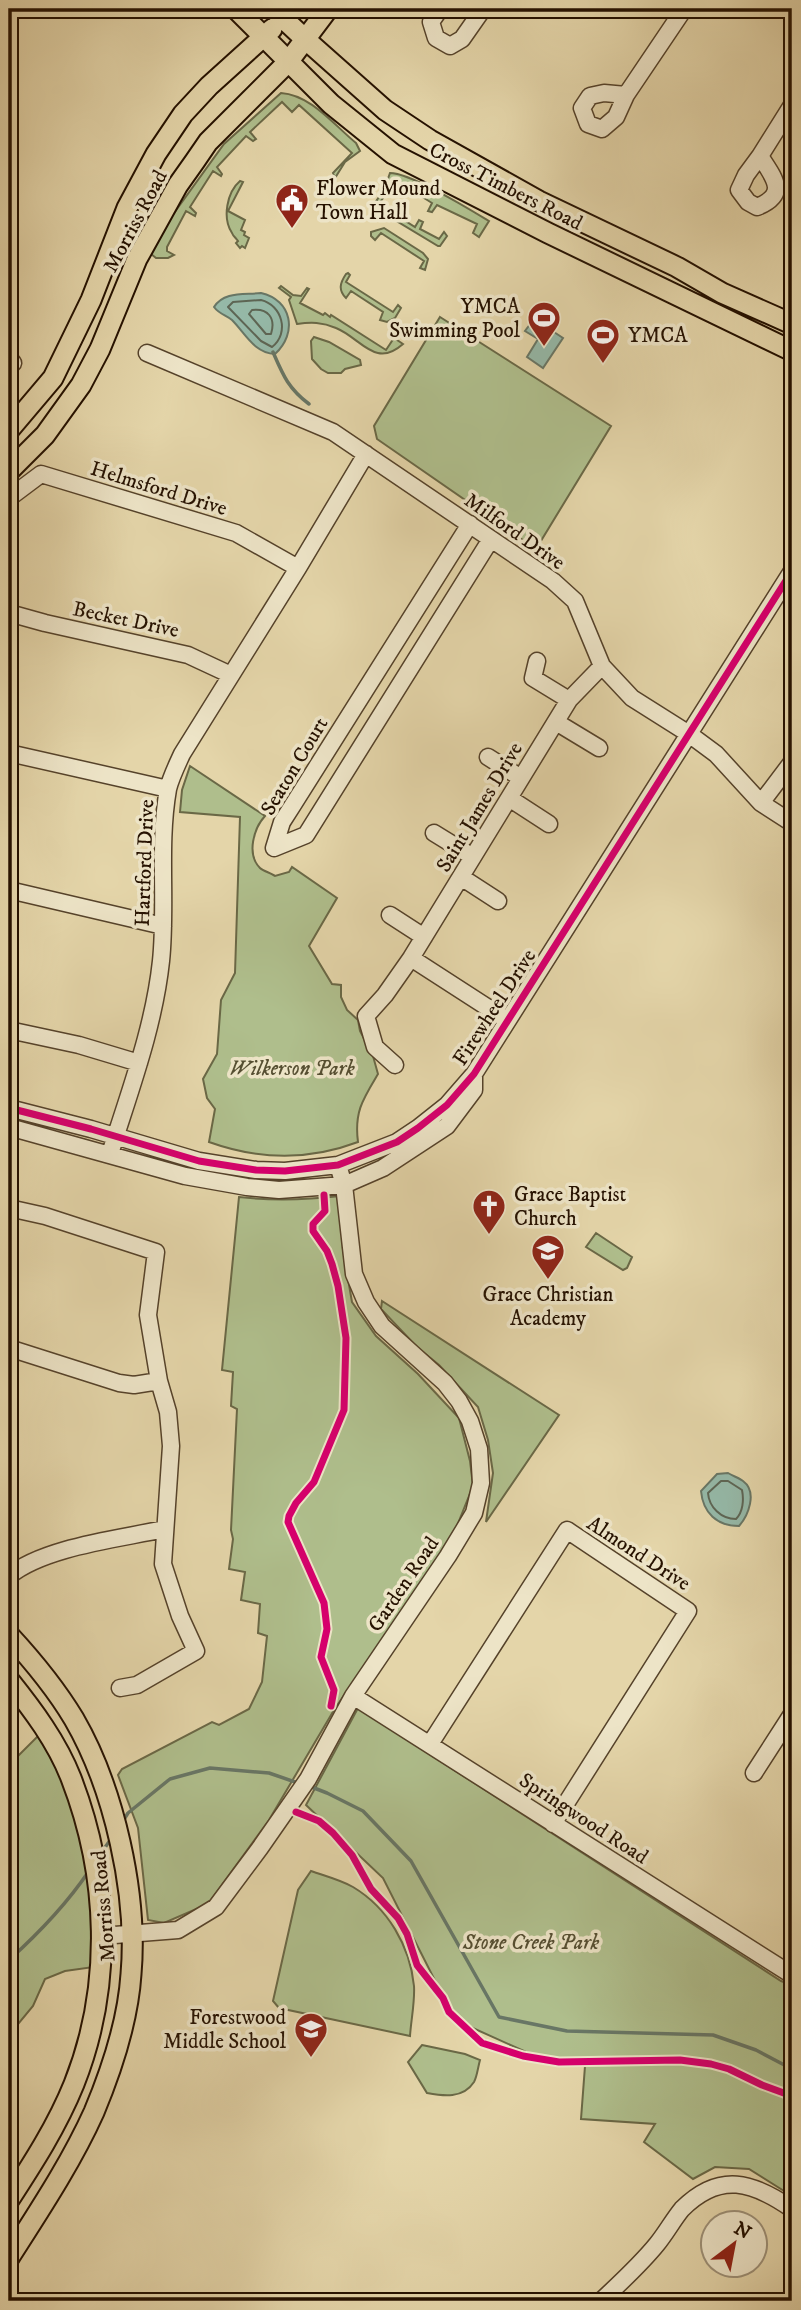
<svg xmlns="http://www.w3.org/2000/svg" width="801" height="2310" font-family="'IM FELL DW Pica',serif">
	<rect width="100%" height="100%" fill="#e4d5a9"/>
	<filter id="stains"><feTurbulence type="fractalNoise" baseFrequency=".00286" numOctaves="4"/><feColorMatrix values="0 0 0 0 .2 0 0 0 0 .09 0 0 0 0 .02 0 0 0 .5 -.17"/></filter>
	<radialGradient id="worn" r=".72"><stop offset=".6" stop-color="#630" stop-opacity="0"/><stop offset="1" stop-color="#630" stop-opacity=".3"/></radialGradient>
	<!-- green -->
	<path fill="#afbe8c" stroke="#6a6846" stroke-width="2" d="M281 93C311 95 334 125 356 143L360 151 345 162 335 178 333 173 352 153 299 105 292 112 282 102 250 132 256 139 253 141 246 136 217 167 222 174 221 176 213 171 190 207 196 213 195 216 186 211 167 247V251L174 255 168 258H156L151 254 156 238 224 144Z
		M390 173C411 173 469 209 489 221L479 237 473 233 477 224 437 205 432 212 428 211 432 203 395 180 379 204H374L384 190Z
		M240 181 243 182 228 211 245 220 241 230 245 232 244 235 249 238 245 248 242 246 240 248 236 243 238 241C236 238 233 236 232 233 222 218 227 192 240 181Z
		M395 205 400 208 396 215 415 227 419 220 423 222 420 229 439 239 444 232 447 236 440 246H438L390 217 389 213Z
		M384 228 423 253 428 259 425 270 420 268 424 261 381 233 375 240 371 236V232Z
		M348 273 350 275 346 282 393 312 398 305 401 308 395 318 387 322 380 320 383 312 351 291 346 298C338 290 340 283 346 274Z
		M281 286 293 295 301 296 307 288 309 289 300 303 323 315 325 313 330 317 331 315 386 350 394 338 403 344C375 369 361 338 336 328 322 322 311 322 297 324L289 300 291 297 279 288Z
		M440 317 611 426 536 549 377 439 374 426Z
		M314 337 329 342 360 360 361 365 345 369 341 373H328L321 369 312 359 311 341Z
		M190 766 265 816C254 828 246 854 260 868 263 871 271 873 275 876L289 872 292 867 337 898 309 946 332 984 341 985V997L347 1010 358 1020 360 1031 373 1056 378 1074C363 1099 354 1112 358 1142 308 1161 259 1160 209 1142L215 1109 207 1098 203 1079 217 1054 221 1000 235 973 240 817 180 812 182 790Z
		M340 1196 343 1250 352 1302 376 1336 418 1374 459 1418 470 1461 473 1486 453 1536 334 1710 269 1820 208 1904 164 1923 148 1920 138 1828 118 1775 122 1769 212 1722 219 1725 249 1709 262 1682 267 1636 258 1633 260 1604 241 1600 245 1572 229 1569 233 1539 231 1530 237 1409 231 1406 233 1372 222 1370 239 1197C274 1201 305 1200 340 1196Z
		M596 1233 632 1257 627 1268 623 1270 586 1247Z
		M382 1301 559 1415 486 1522 493 1473 488 1440 478 1407 439 1365 417 1347 381 1309Z
		M358 1708 781 1981 792 1985V2196L749 2169 715 2167 693 2179 644 2142 655 2124 581 2119 585 2066 555 2065 455 2020 383 1878 306 1805Z
		M38 1736C53 1759 73 1802 80 1828 91 1873 93 1921 94 1967L65 1971 45 1979 33 2006 9 2035V1765Z
		M311 1871C325 1876 341 1880 353 1887 388 1908 410 1946 414 1986 415 2002 411 2020 410 2036L279 2008 273 2001 298 1890Z
		M422 2045 465 2054 480 2060C478 2067 477 2077 474 2082 463 2099 443 2096 427 2093L408 2062Z"/>
	<!-- water -->
	<path fill="#95b9a8" stroke="#687665" stroke-width="2" d="M261 293C292 300 298 333 275 354 254 353 245 333 232 320 226 315 219 314 214 307 224 291 244 295 261 293Z
		M534 319 563 338 543 368 527 357 538 339 525 331Z
		M728 1473C733 1476 739 1478 743 1481 758 1492 748 1516 739 1526 717 1526 703 1513 701 1491L717 1474Z"/>
	<g fill="none" stroke-linecap="round" stroke-linejoin="round">
		<!-- shore -->
		<path stroke="#5d6554" stroke-width="2" d="M261 300C282 305 290 333 272 347L261 341 228 307 233 302Z
			M252 310C268 308 276 318 271 334H266L249 314Z
			M721 1481H728L742 1490C744 1500 743 1512 736 1519 721 1519 709 1507 708 1493Z"/>
		<!-- stream -->
		<path stroke="#687665" stroke-width="3.5" d="M273 352C283 375 288 388 309 404
			M309 1786 327 1793 363 1811 411 1861 499 2017 567 2031 713 2035 756 2050 792 2069
			M123 1821 128 1813 170 1779 210 1768 269 1773 298 1783
			M101 1853 111 1839
			M9 1960C39 1933 66 1905 89 1871"/>
		<defs>
			<path id="minor" d="M440 9 431 22 436 38 450 46 462 39 483 9
				M626 95 604 93 590 96 582 108 588 124 602 129 616 117 626 95 684 9
				M760 156C774 178 789 194 757 207L748 202 739 190 746 175Z
				M760 156 792 105
				M147 353 333 432 553 581 575 601 602 666 632 698 689 734 716 754 761 803 792 823
				M9 358 13 363
				M9 498 41 474 236 533 298 568
				M470 524 291 808 282 822 274 848 306 835 491 539
				M9 613 45 623 188 655 231 675
				M537 661 533 678 569 700
				M556 722 599 748
				M9 753 168 789
				M488 757 521 778
				M509 798 549 824
				M761 803 792 762
				M434 833 473 857
				M461 877 498 901
				M9 890 163 926
				M390 915 424 937
				M411 958 507 1020
				M9 1030 79 1045 139 1063
				M395 1065 375 1047 366 1016 385 995 411 958 569 700 602 666
				M9 1108 91 1129 199 1161 256 1170 285 1171 338 1165 397 1142 418 1128 447 1105 474 1074 792 571
				M9 1127 185 1176 247 1187 279 1190 344 1185 383 1168 447 1126 474 1090V1074
				M110 1154C130 1090 154 1027 161 961 167 904 158 846 168 789 171 777 177 765 182 754L298 568 366 454
				M9 1208 45 1216 156 1252 148 1315 159 1381 168 1412 171 1446 163 1564 180 1616 196 1651 137 1685 120 1688
				M9 1348 119 1383 134 1385 159 1381
				M9 1576C44 1547 119 1539 164 1529
				M353 1696 792 1975
				M430 1744 567 1530 688 1611 553 1824
				M754 1773 792 1714
				M102 1936 178 1930 216 1907 260 1848 308 1779 353 1696 448 1556 474 1513 481 1483 479 1449 470 1421 459 1401 445 1383 382 1326 366 1302 354 1274 344 1185 338 1165
				M601 2301C620 2283 640 2265 657 2244 666 2233 673 2220 682 2209 720 2171 753 2182 792 2209
				M788 2301 792 2296"/>
			<path id="major" d="M236 9 331 104 393 154 548 233 792 351
				M273 9 305 39 385 110 430 140 539 201 677 267 722 293 792 324
				M9 430 53 378 91 300 127 208 156 154 183 114 209 86 272 29
				M9 471 45 435 81 385 100 349 137 259 178 185 195 161 208 142 288 62 328 9
				M9 1635C33 1661 56 1689 74 1719 114 1788 138 1894 131 1974 128 2021 112 2069 94 2112 71 2163 39 2211 9 2258
				M9 1680C33 1710 57 1742 71 1778 109 1876 113 1986 74 2084 57 2126 33 2163 9 2200"/>
		</defs>
		<!-- minor casing -->
		<use href="#minor" stroke="#55422a" stroke-width="19"/>
		<!-- major casing -->
		<use href="#major" stroke="#251100" stroke-width="23"/>
		<!-- minor -->
		<use href="#minor" stroke="#ede4c7" stroke-width="16"/>
		<!-- major -->
		<use href="#major" stroke="#e4d5a9" stroke-width="19"/>
		<defs>
			<path id="cycleway" d="M9 1108 91 1129 199 1161 256 1170 285 1171 338 1165 397 1142 418 1128 447 1105 474 1074 792 571
				M324 1195 325 1211 313 1224V1231L327 1251 332 1264 338 1286 346 1338 344 1410 314 1482 296 1503 289 1516 288 1522 324 1603 327 1629 321 1657 334 1690 331 1706
				M296 1812 319 1821 333 1833 352 1855 371 1889 398 1918 407 1934 417 1965 443 1998 449 2012 482 2043 523 2056 559 2062 680 2060 711 2064 729 2069 762 2085 792 2096"/>
		</defs>
		<!-- cycleway casing -->
		<use href="#cycleway" stroke="#ede4c7" stroke-width="11"/>
		<!-- cycleway -->
		<use href="#cycleway" stroke="#d6006c" stroke-width="7"/>
	</g>
	<!-- icons -->
	<defs>
		<symbol id="civic-pin" viewBox="-11 -11 22 30"><path d="M0 17L-7.5 6A9.5 9.5 0 1 1 7.5 6Z" fill="#8f2418" stroke="#ede4c7"/><path d="M-.6-6.5H3V-4.5H.6V-3L4-1V1h2V6H-6V1h2V-1L-.6-3ZM-1.2 2.5V6h2.4V2.5Z" fill="#fff"/></symbol>
		<symbol id="stadium-pin" viewBox="-11 -11 22 30"><path d="M0 17L-7.5 6A9.5 9.5 0 1 1 7.5 6Z" fill="#8f2418" stroke="#ede4c7"/><path d="M0-5a6.5 5 0 1 0 0 10a6.5 5 0 1 0 0-10ZM-3.5-1.8h7v3.6h-7Z" fill="#fff"/></symbol>
		<symbol id="church-pin" viewBox="-11 -11 22 30"><path d="M0 17L-7.5 6A9.5 9.5 0 1 1 7.5 6Z" fill="#8f2418" stroke="#ede4c7"/><path d="M-1.2-6h2.4v3.5h3.3v2.4h-3.3V6h-2.4V-.1h-3.3v-2.4h3.3Z" fill="#fff"/></symbol>
		<symbol id="school-pin" viewBox="-11 -11 22 30"><path d="M0 17L-7.5 6A9.5 9.5 0 1 1 7.5 6Z" fill="#8f2418" stroke="#ede4c7"/><path d="M0-5L7-2L0 1L-7-2ZM-4 1L0 2.5L4 1V4Q0 6-4 4Z" fill="#fff"/></symbol>
	</defs>
	<g fill-rule="evenodd">
		<use href="#civic-pin" x="273" y="181" width="38" height="52"/>
		<use href="#stadium-pin" x="525" y="299" width="38" height="52"/>
		<use href="#stadium-pin" x="584" y="316" width="38" height="52"/>
		<use href="#church-pin" x="470" y="1187" width="38" height="52"/>
		<use href="#school-pin" x="529" y="1232" width="38" height="52"/>
		<use href="#school-pin" x="292" y="2010" width="38" height="52"/>
	</g>
	<g text-anchor="middle" stroke-width="7" stroke-linejoin="round" paint-order="stroke">
		<!-- street labels -->
		<g font-size="21" fill="#251100" stroke="#ede4c7">
			<text transform="translate(506 186) rotate(27)" y="7">Cross Timbers Road</text>
			<text transform="translate(135 221) rotate(-62)" y="7">Morriss Road</text>
			<text transform="translate(159 488) rotate(17)" y="7">Helmsford Drive</text>
			<text transform="translate(515 531) rotate(35)" y="7">Milford Drive</text>
			<text transform="translate(126 619) rotate(12)" y="7">Becket Drive</text>
			<text transform="translate(294 766) rotate(-59)" y="7">Seaton Court</text>
			<text transform="translate(479 807) rotate(-59)" y="7">Saint James Drive</text>
			<text transform="translate(144 863) rotate(-88)" y="7">Hartford Drive</text>
			<text transform="translate(494 1007) rotate(-57)" y="7">Firewheel Drive</text>
			<text transform="translate(639 1553) rotate(33)" y="7">Almond Drive</text>
			<text transform="translate(403 1584) rotate(-56)" y="7">Garden Road</text>
			<text transform="translate(584 1818) rotate(33)" y="7">Springwood Road</text>
			<text transform="translate(103 1906) rotate(-95)" y="7">Morriss Road</text>
		</g>
		<!-- poi labels -->
		<g font-size="21" fill="#251100" stroke="#ede4c7" text-anchor="start">
			<text x="316" y="195">Flower Mound<tspan x="316" dy="24">Town Hall</tspan></text>
			<text x="520" y="313" text-anchor="end">YMCA<tspan x="520" dy="24">Swimming Pool</tspan></text>
			<text x="628" y="342">YMCA</text>
			<text x="514" y="1201">Grace Baptist<tspan x="514" dy="24">Church</tspan></text>
			<text x="548" y="1301" text-anchor="middle">Grace Christian<tspan x="548" dy="24">Academy</tspan></text>
			<text x="286" y="2024" text-anchor="end">Forestwood<tspan x="286" dy="24">Middle School</tspan></text>
		</g>
		<!-- park labels -->
		<g font-size="21" font-style="italic" fill="#554e31" stroke="#ede4c7">
			<text x="292" y="1075">Wilkerson Park</text>
			<text x="531" y="1949">Stone Creek Park</text>
		</g>
	</g>
	<!-- margin -->
	<rect width="801" height="2310" fill="none" stroke="#e4d5a9" stroke-width="35"/>
	<rect x="10" y="10" width="780" height="2289" fill="none" stroke="#251100" stroke-width="3.5"/>
	<rect x="18" y="18" width="766" height="2275" fill="none" stroke="#251100" stroke-width="2"/>
	<!-- north arrow -->
	<g transform="translate(734 2244) rotate(32)"><circle r="33" fill="#ede4c7" stroke="#9d9077" stroke-width="2"/>
	<path d="M0-5L12 26L0 18L-12 26Z" fill="#8f2418"/>
	<text y="-10" font-size="19" font-weight="bold" text-anchor="middle" fill="#251100">N</text>
	</g>
	<rect width="100%" height="100%" filter="url(#stains)"/>
	<rect width="100%" height="100%" fill="url(#worn)"/>
</svg>
